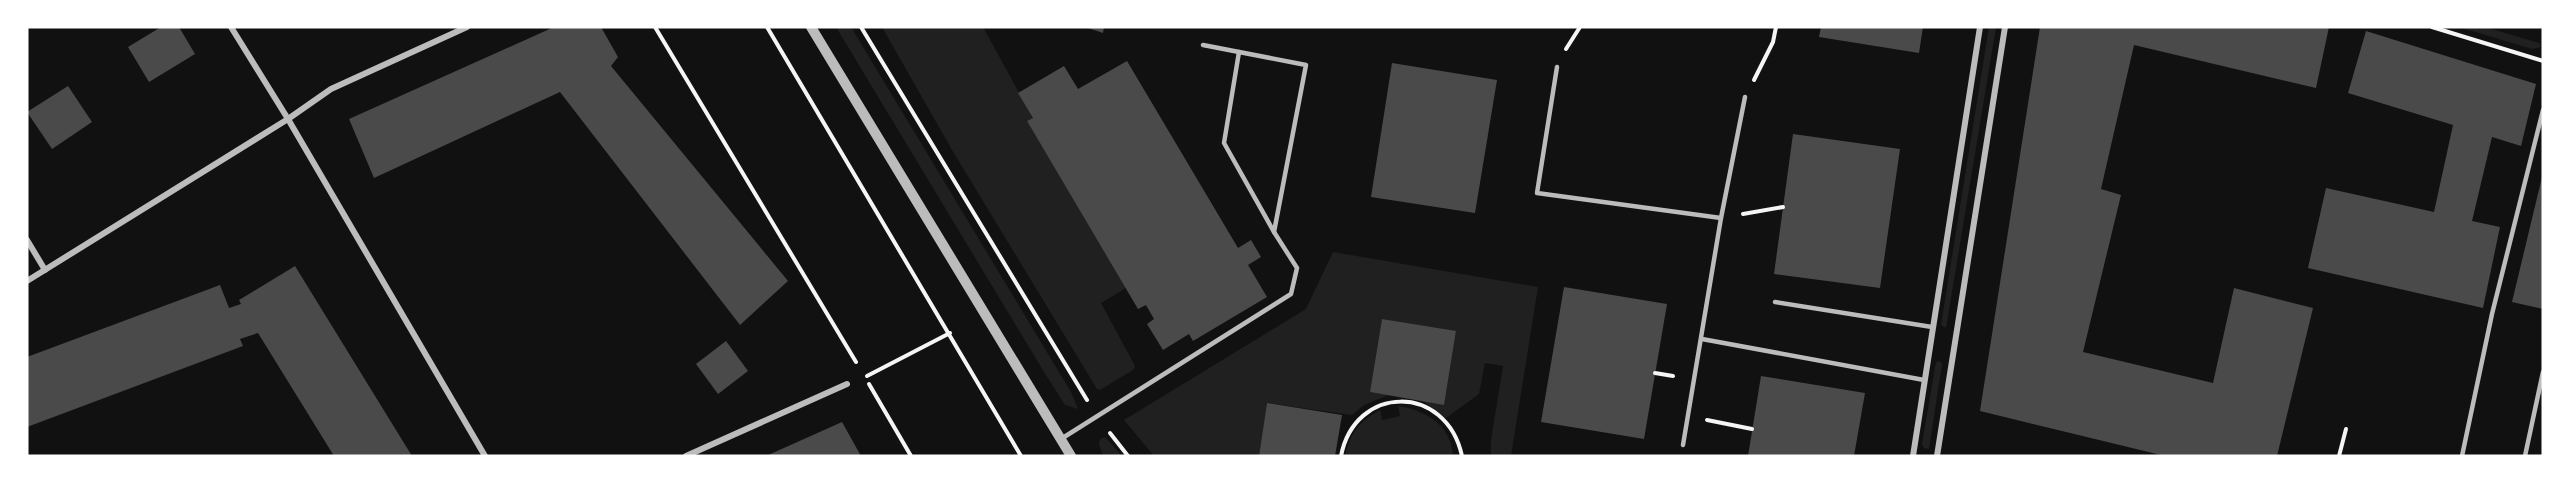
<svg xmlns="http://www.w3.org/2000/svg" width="2570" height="483" viewBox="0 0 2570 483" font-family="'Source Serif 4',serif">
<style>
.green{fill:#202020}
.building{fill:#4a4a4a}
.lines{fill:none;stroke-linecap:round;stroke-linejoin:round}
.path{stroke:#f5f5f5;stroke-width:4}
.service{stroke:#bcbcbc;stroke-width:4.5}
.minor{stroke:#bcbcbc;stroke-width:6}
.tertiary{stroke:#bcbcbc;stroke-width:10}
</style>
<rect width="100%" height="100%" fill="#111"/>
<g class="green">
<polygon points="836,27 851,27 1071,392 1078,409 1065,405 1044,372"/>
<polygon points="882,27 983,27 1033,118 1027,121 1126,288 1101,303 1135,366 1133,370 1100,390 1097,389 952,150"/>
<polygon points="1989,27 1996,27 1946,328 1941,325"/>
<polygon points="2459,27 2485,27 2539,43 2541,47 2532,49"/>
<polygon points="1333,252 1538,287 1511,456 1491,456 1491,440 1503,366 1485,363 1479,394 1446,418 1423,401 1444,404 1456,332 1382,319 1370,392 1389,395 1364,405 1352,415 1267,403 1259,456 1154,456 1124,420 1306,309"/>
<polygon points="1940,361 1942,364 1929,449 1924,448 1922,444 1936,362"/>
<path d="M1398,406C1426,410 1451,425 1453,456H1345C1350,433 1360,421 1380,410L1382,420L1400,416Z"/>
<polygon points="1105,437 1122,456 1103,456 1099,444 1100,439"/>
</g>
<g class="building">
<polygon points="161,27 179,27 195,54 149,82 128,47"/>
<polygon points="554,27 601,27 618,57 611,66 788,281 740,325 560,92 374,178 349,119"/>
<polygon points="1085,27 1104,27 1103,33"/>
<polygon points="1821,27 1923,27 1919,53 1819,37"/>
<polygon points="2040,27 2329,27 2316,88 2134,45 2101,189 2121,195 2083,352 2213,383 2234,288 2313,308 2277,456 2165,456 1980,411"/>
<polygon points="2366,31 2536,84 2521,146 2492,137 2472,221 2500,227 2483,308 2308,268 2326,188 2434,212 2453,125 2348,93"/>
<polygon points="1127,61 1238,248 1251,240 1261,257 1248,265 1267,297 1193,341 1189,334 1163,350 1147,324 1154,319 1146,305 1138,309 1027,121 1033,118 1018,93 1064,66 1078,89"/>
<polygon points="1392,63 1497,80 1475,213 1371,197"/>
<polygon points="68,86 92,122 52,149 27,112"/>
<polygon points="1793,134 1900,149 1880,288 1774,274"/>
<polygon points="2542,177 2543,177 2543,309 2512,302"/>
<polygon points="295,266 412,456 334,456 258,333 240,339 243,346 27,427 27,357 220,285 229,308 241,304 239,300"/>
<polygon points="1564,287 1667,304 1644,439 1541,422"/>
<polygon points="1382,319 1456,331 1444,405 1370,392"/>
<polygon points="726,341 748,371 718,394 696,364"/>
<polygon points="1761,376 1865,393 1854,456 1748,456"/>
<polygon points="1267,403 1342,415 1335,456 1259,456"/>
<polygon points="842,422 861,456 766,456"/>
</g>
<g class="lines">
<g class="path">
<polyline points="655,27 856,362"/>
<polyline points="767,27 1021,456"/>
<polyline points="861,27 1087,400"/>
<polyline points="2432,27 2543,61"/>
<polyline points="1566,49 1580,27"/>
<polyline points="1754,80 1773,42 1776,27"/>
<polyline points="1743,214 1783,207"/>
<polyline points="1655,373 1673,376"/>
<polyline points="867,376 950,333"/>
<polyline points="869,384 911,456"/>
<polyline points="1707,420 1752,429"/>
<polyline points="1110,433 1128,456"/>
<path d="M1341,456C1355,384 1446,383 1462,456"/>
<polyline points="2339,456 2346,429"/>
</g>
<g class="service">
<polyline points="1203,45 1306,65 1274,232"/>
<polyline points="1557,67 1537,193 1721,218"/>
<polyline points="1775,302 1932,327"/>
<polyline points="1702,339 1924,380"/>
<polyline points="1061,439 1291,294 1297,268 1274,232 1224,143 1239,52"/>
<polyline points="1683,445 1721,218 1745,97"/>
<polyline points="2462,456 2492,314 2543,110"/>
<polyline points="2525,456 2543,372"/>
</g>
<g class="minor">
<polyline points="231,27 288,119 485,456"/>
<polyline points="27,240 45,270"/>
<polyline points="27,281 288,119 331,89 467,27"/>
<polyline points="686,456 847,384"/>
<polyline points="1913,456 1980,27"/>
<polyline points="1937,456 2005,27"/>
</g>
<polyline class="tertiary" points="811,27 1071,456"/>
</g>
<rect width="2570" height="483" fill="none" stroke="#ffffff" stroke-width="57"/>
</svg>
